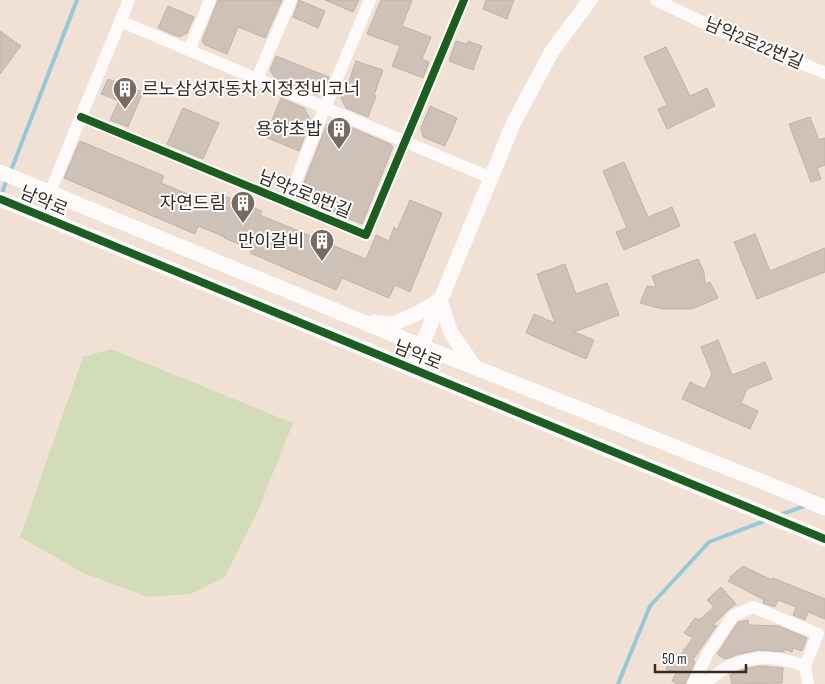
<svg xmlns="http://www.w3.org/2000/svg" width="825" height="684" viewBox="0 0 825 684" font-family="'Sofia Sans Condensed','Noto Sans KR',sans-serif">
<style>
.green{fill:#d3dcb9}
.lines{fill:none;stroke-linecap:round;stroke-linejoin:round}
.stream{stroke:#96c8d7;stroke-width:4}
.building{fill:#cec2b8;stroke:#c0b3a9}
.minor{stroke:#fdfaf9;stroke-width:12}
.tertiary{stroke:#fdfaf9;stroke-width:15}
.cycleway-casing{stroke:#fff;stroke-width:11}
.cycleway{stroke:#1b5e20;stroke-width:8}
.labels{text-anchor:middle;stroke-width:4;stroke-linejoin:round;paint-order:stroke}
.street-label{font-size:18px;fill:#362b22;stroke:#fff}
.poi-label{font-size:18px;fill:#362b22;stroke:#fff;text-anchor:end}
</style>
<rect width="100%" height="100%" fill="#f1e1d5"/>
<polygon class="green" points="111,349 293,423 257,513 225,577 191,594 148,597 83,573 20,537 83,357"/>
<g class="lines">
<g class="stream">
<polyline points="10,173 77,0"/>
<polyline points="1,196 7,179"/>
<polyline points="780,515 807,505"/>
<polyline points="618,684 650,606 709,542 767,520"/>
</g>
</g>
<g class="building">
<polygon points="218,0 282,0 265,38 238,27 227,54 205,45 202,41"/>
<polygon points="299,0 325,11 318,28 293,17"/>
<polygon points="325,0 359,0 353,12"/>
<polygon points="381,0 412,0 402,26 431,37 422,59 429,62 423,78 392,66 400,46 367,34"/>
<polygon points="486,0 514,0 507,19 483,9"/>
<polygon points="168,6 194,17 187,33 179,37 158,28"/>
<polygon points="0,31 21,46 0,74"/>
<polygon points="456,41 467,44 468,41 482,46 473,70 449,61"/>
<polygon points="666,47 690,96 707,88 715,106 667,129 658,109 667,105 644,57"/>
<polygon points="276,56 329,77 323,92 316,95 275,78 270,70"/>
<polygon points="356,61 383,70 374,95 376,96 368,117 346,108 341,98 348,84"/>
<polygon points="108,79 143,92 128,127 110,120 119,101 101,94"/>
<polygon points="281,98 304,108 311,120 299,151 265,137"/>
<polygon points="430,106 457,118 445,146 423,137 421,128"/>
<polygon points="183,108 219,123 203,159 167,144"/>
<polygon points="810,117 819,140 825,138 825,165 817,168 821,179 811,182 789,124"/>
<polygon points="334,120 390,144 393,147 362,224 299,198 299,195 327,124"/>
<polygon points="80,141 164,176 161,183 210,203 215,192 262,211 260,215 366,259 376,235 389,241 394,227 397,230 410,200 442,213 410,292 395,285 389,298 342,278 336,290 250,253 252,249 224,238 225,237 198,226 195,234 64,178"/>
<polygon points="624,162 648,217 672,207 680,226 624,250 616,232 627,228 603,171"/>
<polygon points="755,234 770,271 825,248 825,272 757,299 734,242"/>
<polygon points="698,259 704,272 705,284 710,282 718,298 692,309 662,309 640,303 647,286 656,287 652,276"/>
<polygon points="565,264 576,294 607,283 619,315 574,332 594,340 586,359 526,333 534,314 555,323 537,274"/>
<polygon points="718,340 732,375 765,362 772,379 747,389 741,403 758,411 750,429 682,399 690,382 705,389 712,374 701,347"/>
<polygon points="743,566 772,580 773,578 825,599 825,619 808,612 805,620 793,615 796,607 778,600 775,607 763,603 764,600 728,581 731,578 730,577"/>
<polygon points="721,587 736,604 727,611 712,626 717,625 692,661 695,662 685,684 678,684 672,681 676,673 666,669 674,653 680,655 693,638 684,633 695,618 699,620 714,607 707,600"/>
<polygon points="748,620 749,625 779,626 807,638 802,651 793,648 792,652 784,649 784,652 759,650 739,654 725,659 717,654 738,622"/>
<polygon points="760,666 783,668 782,683 732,684 730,675 744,669"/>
</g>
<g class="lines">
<g class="minor">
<polyline points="656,0 719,30 825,73"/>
<polyline points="120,21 491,178"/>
<polyline points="189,50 210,0"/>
<polyline points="257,79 291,0"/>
<polyline points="81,117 366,235 464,0"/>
<polyline points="50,192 129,0"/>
<polyline points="287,203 325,107 370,0"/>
<polyline points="693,684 708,653 733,616 753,607 818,634 805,666 808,684"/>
<path d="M702,684C712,679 721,669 732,665C757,654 780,657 805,666"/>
</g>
<g class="tertiary">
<polyline points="0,172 421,346 783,490 825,508"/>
<polyline points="0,199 825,539"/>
<polyline points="374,322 393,324 418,313 440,300 451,333 475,367"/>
<polyline points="412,369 514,122 552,51 590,0"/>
</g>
<defs>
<g id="cycleway">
<polyline points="81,117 366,235 464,0"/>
<polyline points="0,199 825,539"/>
</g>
</defs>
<use href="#cycleway" class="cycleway-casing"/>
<use href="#cycleway" class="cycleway"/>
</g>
<defs>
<symbol id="building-pin" viewBox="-11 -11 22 30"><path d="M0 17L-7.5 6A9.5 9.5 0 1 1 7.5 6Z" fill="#776b61" stroke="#fff"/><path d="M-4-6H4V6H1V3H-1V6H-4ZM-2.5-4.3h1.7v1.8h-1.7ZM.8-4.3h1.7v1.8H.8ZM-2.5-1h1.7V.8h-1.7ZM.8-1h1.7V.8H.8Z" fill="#fff"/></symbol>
</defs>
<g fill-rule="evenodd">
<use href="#building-pin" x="111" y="75" width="28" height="38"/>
<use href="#building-pin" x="325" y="115" width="28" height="38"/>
<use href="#building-pin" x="229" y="189" width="28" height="38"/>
<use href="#building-pin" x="308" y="227" width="28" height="38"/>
</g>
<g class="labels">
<g class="street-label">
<text transform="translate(754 43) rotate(23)" y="6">남악2로22번길</text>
<text transform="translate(305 194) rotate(22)" y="6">남악2로9번길</text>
<text transform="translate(44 201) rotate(23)" y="6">남악로</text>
<text transform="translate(418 355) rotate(22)" y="6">남악로</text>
</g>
<g class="poi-label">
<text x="142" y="95" text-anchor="start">르노삼성자동차 지정정비코너</text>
<text x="322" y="135">용하초밥</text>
<text x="226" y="209">자연드림</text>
<text x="304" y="247">만이갈비</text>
</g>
</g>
<path d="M655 664v8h91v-8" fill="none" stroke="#362b22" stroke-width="2.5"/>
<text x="662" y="664" font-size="15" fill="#362b22" stroke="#ffffff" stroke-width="4" paint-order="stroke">50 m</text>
</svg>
